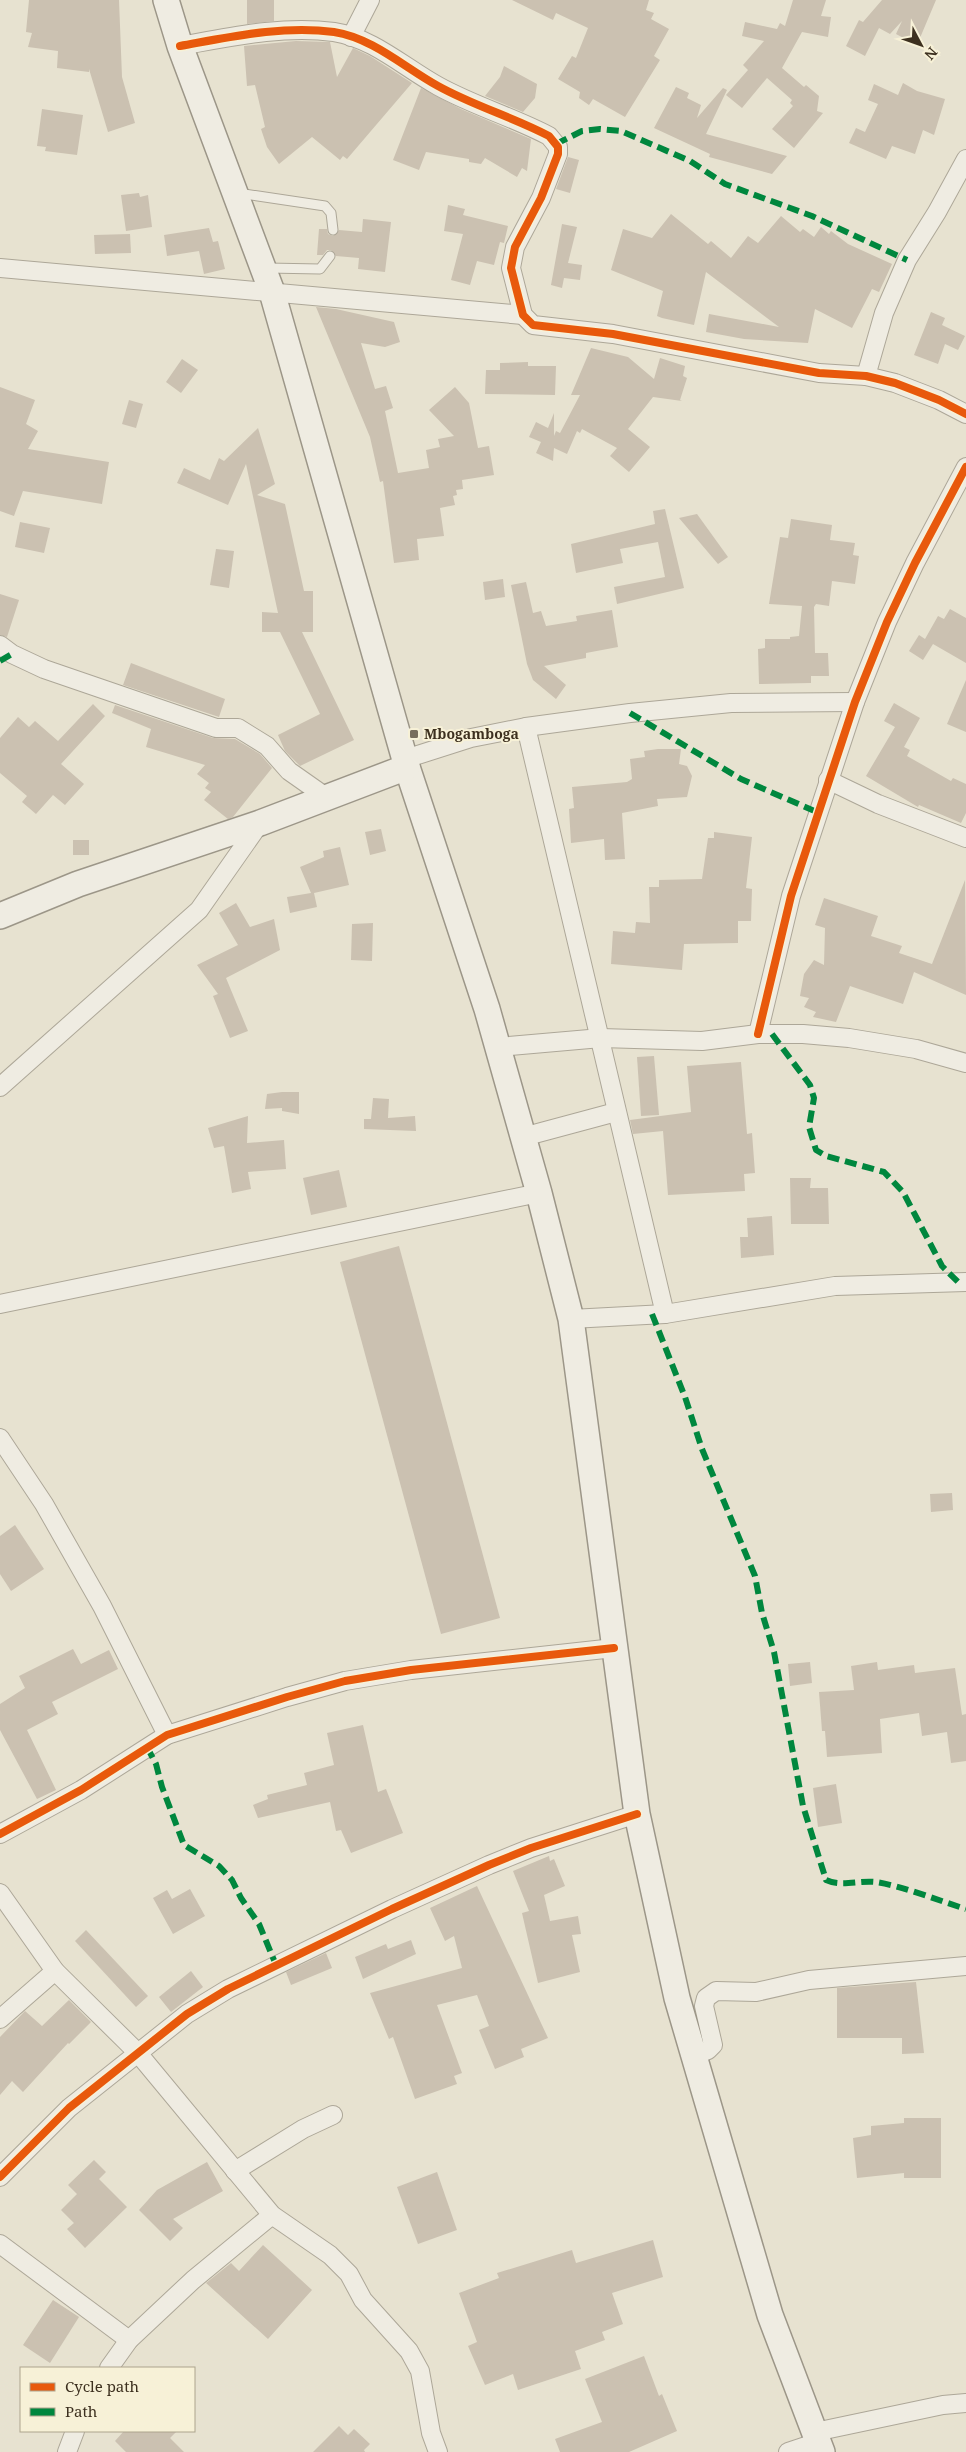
<svg xmlns="http://www.w3.org/2000/svg" width="966" height="2452" viewBox="0 0 966 2452" font-family="'Noto Serif',serif">
<style>
.building{fill:#cbc1b1}
.lines{fill:none;stroke-linecap:round;stroke-linejoin:round}
.service-casing{stroke:#ada798;stroke-width:11}
.minor-casing{stroke:#ada798;stroke-width:20}
.secondary-casing{stroke:#9c9688;stroke-width:28}
.service{stroke:#efece2;stroke-width:9}
.minor{stroke:#efece2;stroke-width:18}
.secondary{stroke:#efece2;stroke-width:25}
.quiet{stroke:#00873e;stroke-width:6;stroke-dasharray:12 6;stroke-linecap:butt}
.cycleway-casing{stroke:#f7f1d7;stroke-width:11}
.cycleway{stroke:#e8590c;stroke-width:8}
.poi-dot{fill:#786e5d;stroke:#f7f1d7;stroke-width:2}
.labels{text-anchor:middle;stroke-width:4;stroke-linejoin:round;paint-order:stroke}
.poi-label{font-size:14px;font-weight:bold;fill:#3d301f;stroke:#f7f1d7;text-anchor:start}
</style>
<rect width="100%" height="100%" fill="#e7e2d0"/>
<g class="building">
<polygon points="29,0 119,0 122,77 135,123 108,132 89,69 89,72 57,68 58,51 28,47 32,33 26,32"/>
<polygon points="247,0 274,0 274,21 247,24"/>
<polygon points="512,0 649,0 646,10 654,13 651,19 669,29 654,56 660,60 625,117 593,99 589,105 579,98 580,92 558,79 572,56 576,58 588,28 556,13 553,20"/>
<polygon points="793,0 826,0 821,16 831,17 828,37 802,32 782,68 804,87 806,85 819,96 817,111 823,113 794,148 772,129 793,106 790,103 792,100 767,78 742,108 726,95 748,70 743,65 764,41 742,36 745,22 777,29 780,23 785,26"/>
<polygon points="882,0 936,0 917,45 896,34 902,21 890,34 879,28 865,56 846,46 859,20 863,22"/>
<polygon points="296,41 330,42 337,77 353,48 370,56 412,83 347,159 343,156 340,160 312,137 279,164 267,147 261,129 265,127 255,85 247,86 244,46"/>
<polygon points="504,66 537,84 535,98 523,112 485,96 500,77"/>
<polygon points="903,83 917,91 945,99 934,135 923,130 915,154 892,146 886,159 849,143 856,128 865,132 878,104 868,100 874,84 898,95"/>
<polygon points="676,87 689,93 687,98 701,105 697,118 723,88 727,90 706,134 787,156 772,174 709,157 710,154 654,128"/>
<polygon points="421,88 461,109 531,139 527,171 522,168 517,177 485,158 481,164 469,162 469,159 426,152 419,170 393,160"/>
<polygon points="42,109 83,115 77,155 45,151 46,147 37,146"/>
<polygon points="568,157 579,160 570,193 556,189"/>
<polygon points="139,193 140,197 148,195 152,227 126,231 121,195"/>
<polygon points="448,205 465,209 463,215 508,226 504,243 500,242 494,265 477,261 470,285 451,280 463,234 444,231"/>
<polygon points="671,214 708,244 711,241 731,258 748,236 758,243 781,216 800,232 803,229 814,237 821,227 829,234 831,231 848,244 892,264 879,292 872,289 852,328 815,309 808,343 744,339 706,332 709,314 779,327 706,272 694,325 662,318 657,316 663,291 611,270 623,229 652,238"/>
<polygon points="363,219 391,222 385,272 358,269 359,258 336,256 331,250 327,250 323,255 317,255 319,229 327,229 328,234 333,236 339,230 362,232"/>
<polygon points="562,224 577,227 568,263 582,265 580,280 564,278 562,288 551,285"/>
<polygon points="209,228 213,242 218,241 225,269 204,274 199,251 167,256 164,235"/>
<polygon points="130,234 131,253 95,254 94,235"/>
<polygon points="316,307 336,309 394,322 400,342 385,347 361,343 375,389 386,386 393,408 385,411 398,473 429,468 426,450 440,447 438,439 454,436 429,410 455,387 469,403 478,448 489,446 494,475 462,480 463,489 456,490 457,495 453,496 455,505 440,508 444,536 417,539 419,560 394,563 383,481 380,482 370,437"/>
<polygon points="931,312 945,318 942,325 965,336 958,350 945,344 938,364 914,355"/>
<polygon points="591,348 628,357 654,379 660,358 685,366 683,376 687,378 680,400 682,401 653,397 628,429 650,447 629,472 610,456 617,448 582,429 580,433 577,431 567,454 554,448 553,461 536,453 541,442 529,437 536,422 548,428 554,413 554,436 556,431 560,433 580,395 571,395"/>
<polygon points="182,359 198,370 181,393 166,382"/>
<polygon points="528,362 528,366 556,366 555,395 485,394 486,370 500,370 500,363"/>
<polygon points="0,387 35,400 26,424 38,431 28,449 109,462 102,504 23,491 14,516 0,511"/>
<polygon points="129,400 143,404 136,428 122,424"/>
<polygon points="258,428 275,484 257,495 285,504 304,591 313,591 313,632 302,632 354,740 300,766 285,751 278,735 320,714 280,632 262,632 262,612 278,613 246,464 228,505 177,483 184,468 210,480 219,458 224,461"/>
<polygon points="665,509 684,588 617,604 614,587 665,577 658,542 620,549 623,563 576,573 571,544 655,524 653,511"/>
<polygon points="697,514 728,557 718,564 679,518"/>
<polygon points="791,519 832,525 830,540 855,543 853,555 859,556 855,584 832,581 829,606 816,604 814,607 815,653 828,653 829,676 811,676 811,683 759,684 758,649 765,648 765,639 790,639 790,637 799,636 802,606 769,604 780,537 788,538"/>
<polygon points="20,522 50,528 44,553 15,547"/>
<polygon points="216,549 234,551 229,588 210,585"/>
<polygon points="503,579 505,597 485,600 483,582"/>
<polygon points="526,582 533,613 541,611 546,626 577,621 576,616 612,610 618,647 586,653 586,658 544,666 566,685 556,699 533,680 527,664 511,585"/>
<polygon points="0,594 19,600 7,637 0,635"/>
<polygon points="950,609 966,618 966,663 933,644 923,660 909,651 919,635 925,639 938,616 944,619"/>
<polygon points="131,663 225,699 219,717 123,685"/>
<polygon points="966,680 966,732 947,724"/>
<polygon points="894,703 920,718 904,747 910,750 907,756 951,781 953,778 966,784 966,813 961,823 919,805 918,807 866,776 895,727 884,721"/>
<polygon points="93,704 105,716 61,764 84,784 65,805 53,795 36,814 22,802 27,796 0,773 0,738 18,717 29,727 35,721 58,741"/>
<polygon points="115,705 213,738 235,739 260,754 272,768 233,817 228,819 204,800 211,792 205,788 209,783 197,774 205,765 146,747 151,729 112,713"/>
<polygon points="658,749 681,749 679,764 687,766 692,776 687,797 657,799 658,806 622,813 625,859 605,860 604,839 571,843 569,809 574,808 572,787 627,782 632,779 630,759 645,757 644,751"/>
<polygon points="381,829 386,851 370,855 365,832"/>
<polygon points="714,832 752,837 746,888 752,889 751,921 738,921 738,943 684,944 682,970 611,964 613,931 635,933 636,922 650,923 649,887 659,887 659,880 702,879 708,838 714,838"/>
<rect x="73" y="840" width="16" height="15"/>
<polygon points="340,847 349,885 314,893 317,907 290,913 287,897 311,893 300,867 324,857 323,851"/>
<polygon points="965,880 966,995 914,972 903,1004 850,986 836,1022 813,1017 816,1012 804,1007 809,998 800,996 804,974 814,960 824,965 825,928 815,925 824,898 878,916 871,936 902,946 899,953 932,964"/>
<polygon points="236,903 250,927 274,919 280,950 226,978 248,1031 230,1038 213,996 218,994 197,965 238,945 219,913"/>
<polygon points="373,923 372,961 351,960 352,924"/>
<polygon points="654,1056 659,1115 641,1116 637,1057"/>
<polygon points="741,1062 747,1134 752,1133 755,1173 744,1174 745,1191 668,1195 663,1131 633,1134 630,1120 691,1112 687,1066"/>
<polygon points="282,1092 299,1092 299,1114 282,1111 282,1108 265,1109 267,1094"/>
<polygon points="373,1098 389,1099 388,1118 415,1116 416,1131 364,1129 364,1119 371,1119"/>
<polygon points="248,1116 247,1143 284,1140 286,1169 248,1172 251,1189 232,1193 224,1146 214,1148 208,1128"/>
<polygon points="339,1170 347,1207 311,1215 303,1178"/>
<polygon points="790,1178 811,1178 810,1188 828,1188 829,1224 791,1224"/>
<polygon points="772,1216 774,1255 741,1258 740,1237 748,1237 747,1218"/>
<polygon points="399,1246 500,1618 441,1634 340,1262"/>
<polygon points="952,1493 953,1510 931,1512 930,1494"/>
<polygon points="15,1525 44,1569 11,1591 0,1574 0,1536"/>
<polygon points="73,1649 81,1664 109,1650 118,1669 52,1702 58,1714 27,1730 56,1790 37,1799 0,1730 0,1704 25,1688 19,1676"/>
<polygon points="810,1662 812,1683 790,1686 788,1664"/>
<polygon points="877,1662 878,1670 914,1665 915,1673 955,1668 962,1715 966,1714 966,1761 951,1763 947,1732 922,1736 919,1713 880,1719 882,1753 827,1757 825,1731 822,1731 819,1692 854,1690 851,1666"/>
<polygon points="363,1725 378,1792 386,1789 403,1833 351,1853 341,1830 336,1831 330,1802 258,1818 253,1805 268,1799 267,1795 307,1785 304,1773 334,1765 327,1733"/>
<polygon points="836,1784 842,1823 818,1827 813,1788"/>
<polygon points="549,1856 550,1861 554,1859 565,1886 544,1895 550,1921 578,1916 581,1934 572,1935 580,1972 538,1983 522,1913 529,1911 513,1871"/>
<polygon points="477,1886 548,2038 521,2049 524,2057 495,2069 479,2030 489,2026 477,1995 437,2005 462,2073 454,2076 457,2084 415,2099 393,2037 389,2039 370,1993 462,1968 454,1936 445,1941 430,1908"/>
<polygon points="190,1889 205,1916 173,1934 153,1898 167,1890 172,1899"/>
<polygon points="86,1930 148,1996 136,2007 75,1941"/>
<polygon points="411,1940 416,1954 363,1979 355,1957 386,1944 388,1949"/>
<polygon points="326,1953 332,1968 291,1985 286,1972"/>
<polygon points="191,1971 203,1987 171,2012 159,1997"/>
<polygon points="916,1982 924,2053 902,2054 902,2038 837,2038 837,1988"/>
<polygon points="69,2000 91,2022 69,2044 68,2043 23,2092 12,2081 0,2095 0,2037 25,2011 42,2026"/>
<polygon points="904,2118 941,2118 941,2178 904,2178 904,2173 857,2178 853,2138 871,2135 871,2126 904,2123"/>
<polygon points="94,2160 106,2172 99,2179 127,2207 85,2248 67,2229 74,2223 61,2210 77,2194 68,2185"/>
<polygon points="207,2162 223,2191 173,2219 183,2228 170,2241 139,2210 157,2190"/>
<polygon points="437,2172 457,2230 418,2244 397,2187"/>
<polygon points="653,2240 663,2277 612,2293 623,2324 602,2332 605,2340 575,2351 581,2369 518,2390 513,2374 485,2385 468,2346 477,2342 459,2293 499,2278 497,2273 572,2250 576,2263"/>
<polygon points="263,2245 312,2290 268,2339 206,2283 231,2263 239,2271"/>
<polygon points="53,2300 79,2317 50,2363 23,2345"/>
<polygon points="644,2356 659,2396 662,2394 677,2431 629,2452 560,2452 555,2439 602,2422 585,2379"/>
<polygon points="339,2426 348,2435 354,2429 370,2444 364,2450 365,2452 313,2452"/>
<polygon points="124,2431 177,2431 170,2438 184,2452 126,2452 115,2441"/>
</g>
<g class="lines">
<defs>
<g id="service">
<polyline points="238,193 325,206 331,213 333,230"/>
<polyline points="267,268 320,269 330,256"/>
</g>
<g id="minor">
<polyline points="351,37 370,0"/>
<path d="M180,46C230,37 283,25 334,32C373,38 405,68 438,86C474,106 513,117 549,136L558,147V154L541,198L515,247L511,268L523,315L533,325L613,334L819,373L866,376L895,383L939,400L966,414"/>
<polyline points="0,268 523,315"/>
<polyline points="866,376 884,313 907,260 937,212 966,159"/>
<polyline points="0,645 12,654 44,669 216,728 238,728 267,746 289,771 326,797"/>
<polyline points="526,727 665,1314"/>
<polyline points="405,759 471,738 526,727 630,713 731,703 855,702"/>
<polyline points="828,780 878,804 966,838"/>
<polyline points="758,1034 791,896 855,702 887,622 915,563 966,467"/>
<polyline points="498,1047 601,1038 702,1041 758,1034 803,1034 849,1038 916,1049 966,1063"/>
<polyline points="0,1087 199,910 260,823"/>
<polyline points="523,1137 616,1112"/>
<polyline points="0,1304 539,1193"/>
<polyline points="571,1319 665,1314 835,1286 966,1282"/>
<polyline points="0,1438 44,1504 102,1606 167,1735"/>
<polyline points="0,1834 81,1790 167,1735 287,1697 345,1681 411,1670 614,1648"/>
<polyline points="0,1893 55,1971 137,2052 272,2215 330,2255 349,2274 363,2300 409,2351 420,2371 431,2433 438,2452"/>
<polyline points="0,2019 55,1971"/>
<polyline points="694,2056 708,2050 713,2045 704,2006 706,1998 716,1991 756,1992 809,1980 966,1966"/>
<polyline points="235,2171 303,2129 333,2115"/>
<polyline points="0,2177 69,2108 187,2014 228,1989 392,1909 489,1865 531,1848 637,1814"/>
<polyline points="0,2244 129,2340"/>
<polyline points="109,2368 129,2340 193,2280 272,2215"/>
<polyline points="815,2432 943,2405 966,2403"/>
<polyline points="67,2452 75,2431"/>
<polyline points="788,2452 818,2442"/>
</g>
<g id="secondary">
<polyline points="166,0 180,46 272,292 407,767 487,1009 539,1193 571,1319 637,1814 677,1998 770,2315 822,2452"/>
<polyline points="0,916 78,884 260,823 407,767"/>
</g>
</defs>
<use href="#service" class="service-casing"/>
<use href="#minor" class="minor-casing"/>
<use href="#secondary" class="secondary-casing"/>
<use href="#service" class="service"/>
<use href="#minor" class="minor"/>
<use href="#secondary" class="secondary"/>
<g class="quiet">
<polyline points="556,144 582,131 600,129 621,131 690,161 725,184 812,216 907,260"/>
<polyline points="0,661 12,654"/>
<polyline points="630,713 741,779 819,813"/>
<polyline points="772,1034 810,1085 814,1098 809,1127 816,1150 826,1156 884,1172 903,1192 942,1266 958,1282"/>
<path d="M652,1314L685,1397L702,1449L755,1576L762,1613L774,1652L803,1806L826,1880C841,1887 859,1880 876,1882C902,1886 940,1901 966,1909"/>
<polyline points="147,1747 156,1764 162,1787 184,1845 219,1866 232,1880 241,1898 259,1924 276,1965"/>
</g>
<defs>
<g id="cycleway">
<path d="M180,46C230,37 283,25 334,32C373,38 405,68 438,86C474,106 513,117 549,136L558,147V154L541,198L515,247L511,268L523,315L533,325L613,334L819,373L866,376L895,383L939,400L966,414"/>
<polyline points="758,1034 791,896 855,702 887,622 915,563 966,467"/>
<polyline points="0,1834 81,1790 167,1735 287,1697 345,1681 411,1670 614,1648"/>
<polyline points="0,2177 69,2108 187,2014 228,1989 392,1909 489,1865 531,1848 637,1814"/>
</g>
</defs>
<use href="#cycleway" class="cycleway-casing"/>
<use href="#cycleway" class="cycleway"/>
</g>
<rect class="poi-dot" x="409" y="729" width="10" height="10" rx="2.5"/>
<g class="labels">
<g class="poi-label">
<text x="424" y="739">Mbogamboga</text>
</g>
</g>
<rect x="20" y="2367" width="175" height="65" fill="#f7f1d7" stroke="#ada48d"/>
<rect x="30" y="2383" width="25" height="8" fill="#e8590c" stroke="#ada48d"/>
<text x="65" y="2392" font-size="15" fill="#3d301f">Cycle path</text>
<rect x="30" y="2408" width="25" height="8" fill="#00873e" stroke="#ada48d"/>
<text x="65" y="2417" font-size="15" fill="#3d301f">Path</text>
<g transform="translate(921 45) rotate(131)" stroke="#f7f1d7" stroke-width="4" paint-order="stroke">
<path d="M0-4L9 19L0 12L-9 19Z" fill="#3d301f"/>
<text y="-8" font-size="14" font-weight="bold" text-anchor="middle" fill="#3d301f">N</text>
</g>
</svg>
